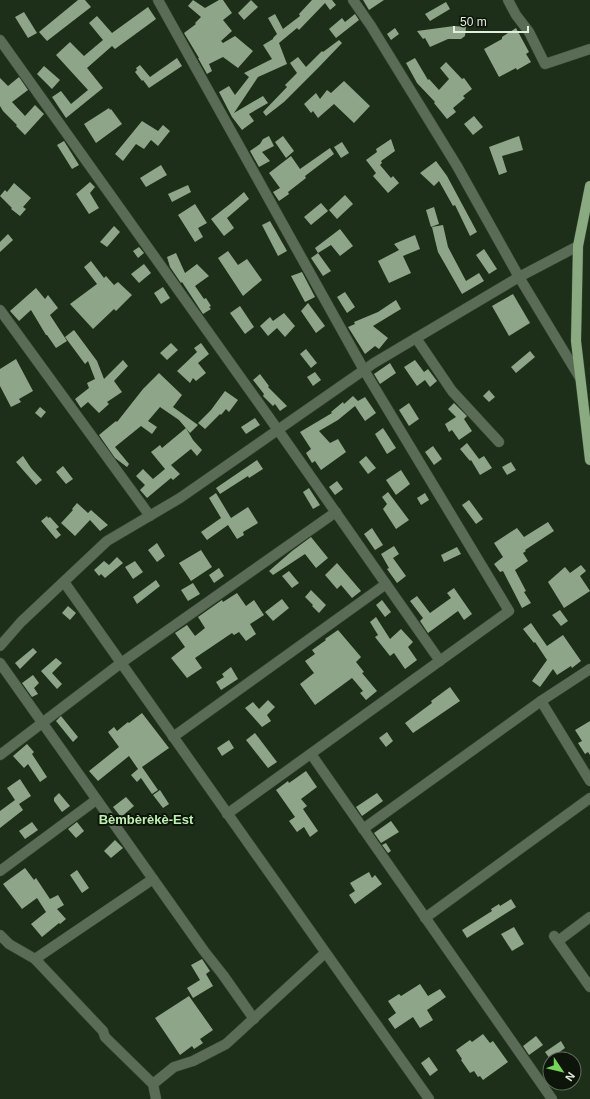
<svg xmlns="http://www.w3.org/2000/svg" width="590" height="1099" viewBox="0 0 590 1099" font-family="Arial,sans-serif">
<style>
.building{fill:#8fa589}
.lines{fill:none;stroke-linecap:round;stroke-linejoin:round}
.minor-casing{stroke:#394a34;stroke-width:11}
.tertiary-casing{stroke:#394a34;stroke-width:11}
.primary-casing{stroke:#394a34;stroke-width:11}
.minor{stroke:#5a6b56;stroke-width:10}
.tertiary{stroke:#5a6b56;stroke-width:10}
.primary{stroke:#8aab81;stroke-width:10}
.labels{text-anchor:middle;stroke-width:4;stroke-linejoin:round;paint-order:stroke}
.neighbourhood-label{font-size:13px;font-weight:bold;fill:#bef0b0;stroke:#0d140a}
</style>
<rect width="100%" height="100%" fill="#1d2f18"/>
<g class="building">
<polygon points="78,0 85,0 91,7 47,41 39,32"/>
<polygon points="193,0 205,8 219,0 223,0 232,13 223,20 232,31 221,41 223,43 235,36 253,51 238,68 223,57 209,64 212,71 207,74 198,58 199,58 184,33 196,24 195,23 201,17 188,6"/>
<polygon points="251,0 258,7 244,20 238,13"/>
<polygon points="312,0 332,0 336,5 330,10 325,3 299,30 297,28 279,43 287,64 258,77 234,113 263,96 268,103 249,114 254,121 242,130 232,117 219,92 229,86 235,95 249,77 244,73 272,59 263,45 273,39 273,38 277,34 268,18 275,14 283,29 300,16 299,14"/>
<polygon points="363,0 384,0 369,10"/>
<polygon points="446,2 450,9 430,21 425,14"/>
<polygon points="148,7 156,19 115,49 112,46 87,68 103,88 66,118 52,97 61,91 71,104 88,90 56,55 70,42 84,56 103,40 89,23 97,16 112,33"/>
<polygon points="24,12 37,33 28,38 15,17"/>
<polygon points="355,14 359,20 336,38 329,29 342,18 345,22"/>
<polygon points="454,26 466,27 465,36 461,39 448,39 430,47 425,38 423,39 417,31"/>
<polygon points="395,28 399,34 391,40 387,34"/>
<polygon points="516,28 529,52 526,54 531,62 517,70 516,68 499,77 484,49 502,39 502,37"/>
<polygon points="339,40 342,43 319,67 284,102 266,116 263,112 287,87 285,85 297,73 290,63 298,57 306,67 322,51 323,52"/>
<polygon points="177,58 182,66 149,88 143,80 142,81 135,72 137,70 136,68 140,65 150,77"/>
<polygon points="415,58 428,80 429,79 439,90 449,79 440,68 446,62 462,79 464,78 472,89 463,96 465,98 453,108 456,112 447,119 434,103 435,102 417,83 406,63"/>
<polygon points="44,66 60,80 52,89 37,74"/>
<polygon points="19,77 28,90 12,102 25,116 35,105 44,114 25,135 16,126 17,125 3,111 0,106 0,78 8,86"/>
<polygon points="344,81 370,106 354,123 334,104 318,118 313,111 311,113 304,104 316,93 320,99 327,90 331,93"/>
<polygon points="109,108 110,110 111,109 122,124 96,143 84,124"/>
<polygon points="474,116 483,127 473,135 464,124"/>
<polygon points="142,121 158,131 163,125 170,131 158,146 151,140 144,149 136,144 123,161 115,154"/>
<polygon points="269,136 274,146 262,152 270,161 259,167 250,151 260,144 263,139"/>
<polygon points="283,136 294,151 286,158 275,142"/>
<polygon points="519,136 523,150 502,156 507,172 499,175 489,147"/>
<polygon points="391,139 395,151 381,161 382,163 380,165 391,178 393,176 399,183 388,193 373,176 376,173 366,160 377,152 376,149"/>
<polygon points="64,141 79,165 72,169 57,145"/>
<polygon points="342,142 349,153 341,158 334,147"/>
<polygon points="330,148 334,154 305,176 306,178 288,192 289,194 279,201 273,192 280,188 269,173 291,156 300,169"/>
<polygon points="436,161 447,176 477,232 470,236 455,205 453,206 439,181 434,186 420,173"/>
<polygon points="161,165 167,175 146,187 140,178"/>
<polygon points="90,182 95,187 90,193 99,208 89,214 76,194"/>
<polygon points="14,183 31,198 23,207 26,209 20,216 11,209 12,208 0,196 5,190 7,192"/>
<polygon points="188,185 191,192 172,202 168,194"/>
<polygon points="244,192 249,199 227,218 234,228 224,236 211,219 230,204"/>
<polygon points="345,195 353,204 337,219 329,210"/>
<polygon points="321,203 328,211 311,225 304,217"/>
<polygon points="195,204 207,223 198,228 203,237 195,242 178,215"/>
<polygon points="434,207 439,224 431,227 426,210"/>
<polygon points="270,221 287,251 278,256 262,225"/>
<polygon points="443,225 448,247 466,281 479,273 484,281 462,294 438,252 435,240 432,227"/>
<polygon points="114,226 120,232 107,247 100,242"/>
<polygon points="340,229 353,246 340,256 331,245 318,253 315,248"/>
<polygon points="8,234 13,240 0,252 0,242"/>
<polygon points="415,235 420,249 403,256 411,273 389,283 378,261 399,250 394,244"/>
<polygon points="139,247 144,253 138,258 133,251"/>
<polygon points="484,249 497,269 489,274 476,255"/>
<polygon points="228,251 238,265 247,259 262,280 243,296 218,258"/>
<polygon points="176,253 185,273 197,264 209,276 195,286 204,299 206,298 211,306 209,307 211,309 203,314 182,282 181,283 170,267 167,257"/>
<polygon points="318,253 331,271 323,276 311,258"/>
<polygon points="91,261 104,278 106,276 114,285 118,282 132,295 116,311 114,309 93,329 70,304 97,284 84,267"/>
<polygon points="144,264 151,273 139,283 131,274"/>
<polygon points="302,272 315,297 305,302 291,276"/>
<polygon points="163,287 170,298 161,304 154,293"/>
<polygon points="36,288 45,299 48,295 58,308 50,315 67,341 56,348 47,335 46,335 31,310 19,321 10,311"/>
<polygon points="345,292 355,307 347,313 337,297"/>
<polygon points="513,294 530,323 509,336 492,306"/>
<polygon points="396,300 401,309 373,326 388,338 379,349 375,346 365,354 348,327 355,324 354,322 378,312"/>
<polygon points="308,303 325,326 316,333 301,311"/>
<polygon points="240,306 254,327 245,334 230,313"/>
<polygon points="284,313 295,326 285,337 277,328 268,336 260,326 270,317 273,321"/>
<polygon points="74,330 97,361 104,379 123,360 128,366 114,381 122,392 107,402 109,404 99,413 88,402 81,408 75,399 89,388 87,383 95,379 88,361 85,364 65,337"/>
<polygon points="171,343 178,350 167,360 160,353"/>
<polygon points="201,343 209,354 198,363 206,373 196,381 193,378 190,383 177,371 197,352 194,348"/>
<polygon points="306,349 317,363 311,368 300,354"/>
<polygon points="530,351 535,357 516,373 511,367"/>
<polygon points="16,359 33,391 19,399 21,402 11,407 0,386 0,369"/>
<polygon points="415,360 424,372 428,369 437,381 430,387 425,380 417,386 404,367"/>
<polygon points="390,363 396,373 380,384 374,374"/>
<polygon points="315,372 321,380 313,386 307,377"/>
<polygon points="159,373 182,395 173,407 198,425 190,433 179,420 160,407 148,421 157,427 152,434 141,426 115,447 129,464 127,467 115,458 99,435 116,421 117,422 143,389"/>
<polygon points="260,374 269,386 268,387 287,406 280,411 275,404 273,406 263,396 264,394 253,380"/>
<polygon points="489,390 495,397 489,402 483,396"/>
<polygon points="225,391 238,400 229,412 226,409 221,415 220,414 205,429 198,423 211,410"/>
<polygon points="353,396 358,401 365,397 376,413 365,421 355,406 338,420 319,431 330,443 338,439 346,452 321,470 315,461 312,463 306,453 311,449 300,432 332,413 331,412 343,402 344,404"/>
<polygon points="409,403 419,419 409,426 399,410"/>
<polygon points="454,403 467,416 464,419 472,431 459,440 452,430 449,432 445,424 456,417 448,409"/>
<polygon points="40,407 46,412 41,418 35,413"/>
<polygon points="255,418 260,425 246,434 241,427"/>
<polygon points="186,428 193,440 202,450 197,456 191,449 171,465 180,474 173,480 171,478 147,498 140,490 145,485 136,476 143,469 153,479 165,469 151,452 160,445 162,448"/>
<polygon points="383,428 396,448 387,454 375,434"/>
<polygon points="467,443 479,459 484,456 492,468 480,475 471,460 470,461 460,449"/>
<polygon points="433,446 442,459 434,465 425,452"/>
<polygon points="23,456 31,468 42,480 36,485 16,462"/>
<polygon points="366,456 376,468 368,474 359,462"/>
<polygon points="257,460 263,469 249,478 248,476 220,494 216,488"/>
<polygon points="511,462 516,470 507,475 502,467"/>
<polygon points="63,466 73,479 66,484 56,472"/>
<polygon points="401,470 410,484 396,495 386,480"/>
<polygon points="337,481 343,489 335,495 329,487"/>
<polygon points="309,488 320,505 313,509 303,492"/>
<polygon points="388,492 409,520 396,529 383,509 387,504 382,497"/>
<polygon points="216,493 231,518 248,507 258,523 243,532 244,535 237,539 228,525 207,540 201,532 221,518 209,498"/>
<polygon points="425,493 429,500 421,505 417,498"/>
<polygon points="469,500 483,519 476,524 462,505"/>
<polygon points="77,503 88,513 91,510 108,525 100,531 90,520 75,536 61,523 73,510 72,509"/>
<polygon points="47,516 48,518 50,517 59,527 56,529 61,535 56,539 41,521"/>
<polygon points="548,522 554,531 525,550 526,551 523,553 528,561 515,570 526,591 524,592 531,603 522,608 503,571 500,572 494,564 503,557 494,543 517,528 524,537"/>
<polygon points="372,528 383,545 375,550 364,534"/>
<polygon points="311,537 328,558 316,568 305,554 273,575 269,571 292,551"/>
<polygon points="157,543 165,556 157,562 148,550"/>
<polygon points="394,546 399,554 393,558 406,576 397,583 387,569 389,568 381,554"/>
<polygon points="457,547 461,554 444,562 441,555"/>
<polygon points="201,550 212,567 191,581 179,563"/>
<polygon points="117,557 123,563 105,578 101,574 99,576 94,570 104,561 109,565"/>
<polygon points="135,561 143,572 133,579 125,567"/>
<polygon points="337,563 361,591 352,598 341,585 337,589 325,575"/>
<polygon points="581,565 586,571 580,576 590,591 564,608 548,582 565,567 570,573"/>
<polygon points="219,568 224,576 214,583 209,575"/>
<polygon points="289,571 299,583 292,588 282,576"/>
<polygon points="156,580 160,586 137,604 133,597"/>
<polygon points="193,583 200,594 188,601 181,590"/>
<polygon points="454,588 472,614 464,620 458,611 428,633 420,621 423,618 410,601 417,596 430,613 451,598 447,593"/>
<polygon points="311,590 326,605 319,613 312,606 313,605 305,597"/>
<polygon points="237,593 246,606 254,600 264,615 250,624 256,634 246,641 239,632 234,635 232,633 195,658 202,668 187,678 171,658 185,647 175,633 187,625 195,636 205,628 198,617 222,600 223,602"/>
<polygon points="282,599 289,608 273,621 265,612"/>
<polygon points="382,600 391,612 385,617 376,605"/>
<polygon points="68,606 76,613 70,620 62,613"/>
<polygon points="560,610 568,621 561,626 552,615"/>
<polygon points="376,617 390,639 401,629 413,642 408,647 417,660 405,669 394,653 390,656 375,637 378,635 370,622"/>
<polygon points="531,623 547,646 563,635 581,661 572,668 571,666 557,675 553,669 540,687 532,681 547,660 535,642 534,643 523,629"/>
<polygon points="338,630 361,657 356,662 364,672 362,673 377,691 366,700 360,693 363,691 352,678 315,705 300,684 314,673 305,661 315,654 312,650 326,640 325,639"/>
<polygon points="33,648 37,652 20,669 15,663"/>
<polygon points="56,658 62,663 52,673 62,684 57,689 41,671"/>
<polygon points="231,667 238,679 221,690 216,682 224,677 222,674"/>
<polygon points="33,675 39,683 34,688 38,694 32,697 22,683"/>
<polygon points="450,687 460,701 413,733 405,723 432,703 431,701"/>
<polygon points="268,700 275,707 267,715 271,721 262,727 245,708 253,702 259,709"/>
<polygon points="142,713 169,748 142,767 158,790 152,794 141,778 137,782 131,775 138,769 129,756 98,781 89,771 119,747 108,732 114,727 117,731 128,722 129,723"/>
<polygon points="61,716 78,737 73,742 56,721"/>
<polygon points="590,721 590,755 588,752 585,754 578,743 582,741 575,730"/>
<polygon points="387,732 393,741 386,747 379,738"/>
<polygon points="255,733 277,762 268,768 246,740"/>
<polygon points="229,740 234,748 222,756 217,748"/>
<polygon points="27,744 34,752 32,754 47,777 40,782 28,764 24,768 13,756"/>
<polygon points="306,771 317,787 301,799 307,806 303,809 318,831 310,837 304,827 297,832 289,821 295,817 276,790 288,781 289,783"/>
<polygon points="20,779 31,796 19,804 23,810 0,828 0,811 15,800 7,788"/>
<polygon points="160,790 169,804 163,808 153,795"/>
<polygon points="59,793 70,806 62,812 54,801 54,798"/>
<polygon points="377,793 383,801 362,816 356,807"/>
<polygon points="126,797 134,806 121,817 113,807"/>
<polygon points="391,821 399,832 381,843 374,833"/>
<polygon points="32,822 38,830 25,839 19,831"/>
<polygon points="77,822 84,831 76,838 68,829"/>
<polygon points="115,840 123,848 111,858 104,851"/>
<polygon points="386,843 391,851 388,853 382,845"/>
<polygon points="25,868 34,880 36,878 50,899 58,895 64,905 57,909 66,919 60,924 59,923 42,937 31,924 46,912 37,898 22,909 3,884"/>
<polygon points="77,870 89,888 82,893 70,875"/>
<polygon points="369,872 372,878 375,875 382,884 355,904 349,895 355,891 350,883"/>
<polygon points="511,899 516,907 467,938 462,930 492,911 491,909 499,904 500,906"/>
<polygon points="514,927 524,944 512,951 501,934"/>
<polygon points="202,959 210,971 206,974 213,986 193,998 187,988 200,980 191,965"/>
<polygon points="420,984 428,996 440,989 446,997 427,1010 433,1020 420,1028 413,1017 395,1029 388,1019 396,1013 388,1001 399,994 401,996"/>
<polygon points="189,996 213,1030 200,1039 203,1043 194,1049 192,1046 180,1055 155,1018"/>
<polygon points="483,1034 490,1043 493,1041 508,1062 483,1080 480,1076 478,1077 474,1071 470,1073 461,1060 462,1059 456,1050 470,1040 472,1042"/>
<polygon points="536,1036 543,1045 529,1055 523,1046"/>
<polygon points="561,1041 565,1048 550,1059 545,1052"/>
<polygon points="429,1057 438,1070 430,1076 421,1063"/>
</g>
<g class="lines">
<defs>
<g id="minor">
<polyline points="158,0 364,370 509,611 227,814"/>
<polyline points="353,0 371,26 457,166 519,277 580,378"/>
<polyline points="508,0 516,15 529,32 545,64 590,49"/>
<polyline points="0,40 278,430 440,661"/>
<polyline points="0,310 150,516"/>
<polyline points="416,338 452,391 499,442"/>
<polyline points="64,582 429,1099"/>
<polyline points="0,663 204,951 223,975 254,1019"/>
<polyline points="541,701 590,781"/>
<polyline points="173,737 386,584"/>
<polyline points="311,754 552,1099"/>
<polyline points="0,755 121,663 336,512"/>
<polyline points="363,829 541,701 590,669"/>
<polyline points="0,871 96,800"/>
<polyline points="425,918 590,798"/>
<polyline points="0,935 9,944 35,959 103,1031 105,1037 153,1084"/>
<polyline points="554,936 590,987"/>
<polyline points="558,941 590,917"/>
<polyline points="35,959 153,879"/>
<polyline points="156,1099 153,1084 174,1067 193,1061 226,1044 325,953"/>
</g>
<polyline id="tertiary" points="0,646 21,622 107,541 180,498 374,363 519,277 578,246"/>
<polyline id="primary" points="590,186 578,246 576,341 590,460"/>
</defs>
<use href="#minor" class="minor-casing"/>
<use href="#tertiary" class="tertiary-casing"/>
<use href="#primary" class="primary-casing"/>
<use href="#minor" class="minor"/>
<use href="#tertiary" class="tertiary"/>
<use href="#primary" class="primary"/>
</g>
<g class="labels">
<g class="neighbourhood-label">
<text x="146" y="824">Bèmbèrèkè-Est</text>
</g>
</g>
<g transform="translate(562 1071) rotate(125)"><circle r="19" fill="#0d140a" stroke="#626b5f"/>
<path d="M0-3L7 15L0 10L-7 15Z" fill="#77d259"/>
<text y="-6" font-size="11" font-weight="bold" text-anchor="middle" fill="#e2edde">N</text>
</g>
<path d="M454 26v6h74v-6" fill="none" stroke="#e2edde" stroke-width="2"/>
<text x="460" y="26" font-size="12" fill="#e2edde" stroke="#0d140a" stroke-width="3" paint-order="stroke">50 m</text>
</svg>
